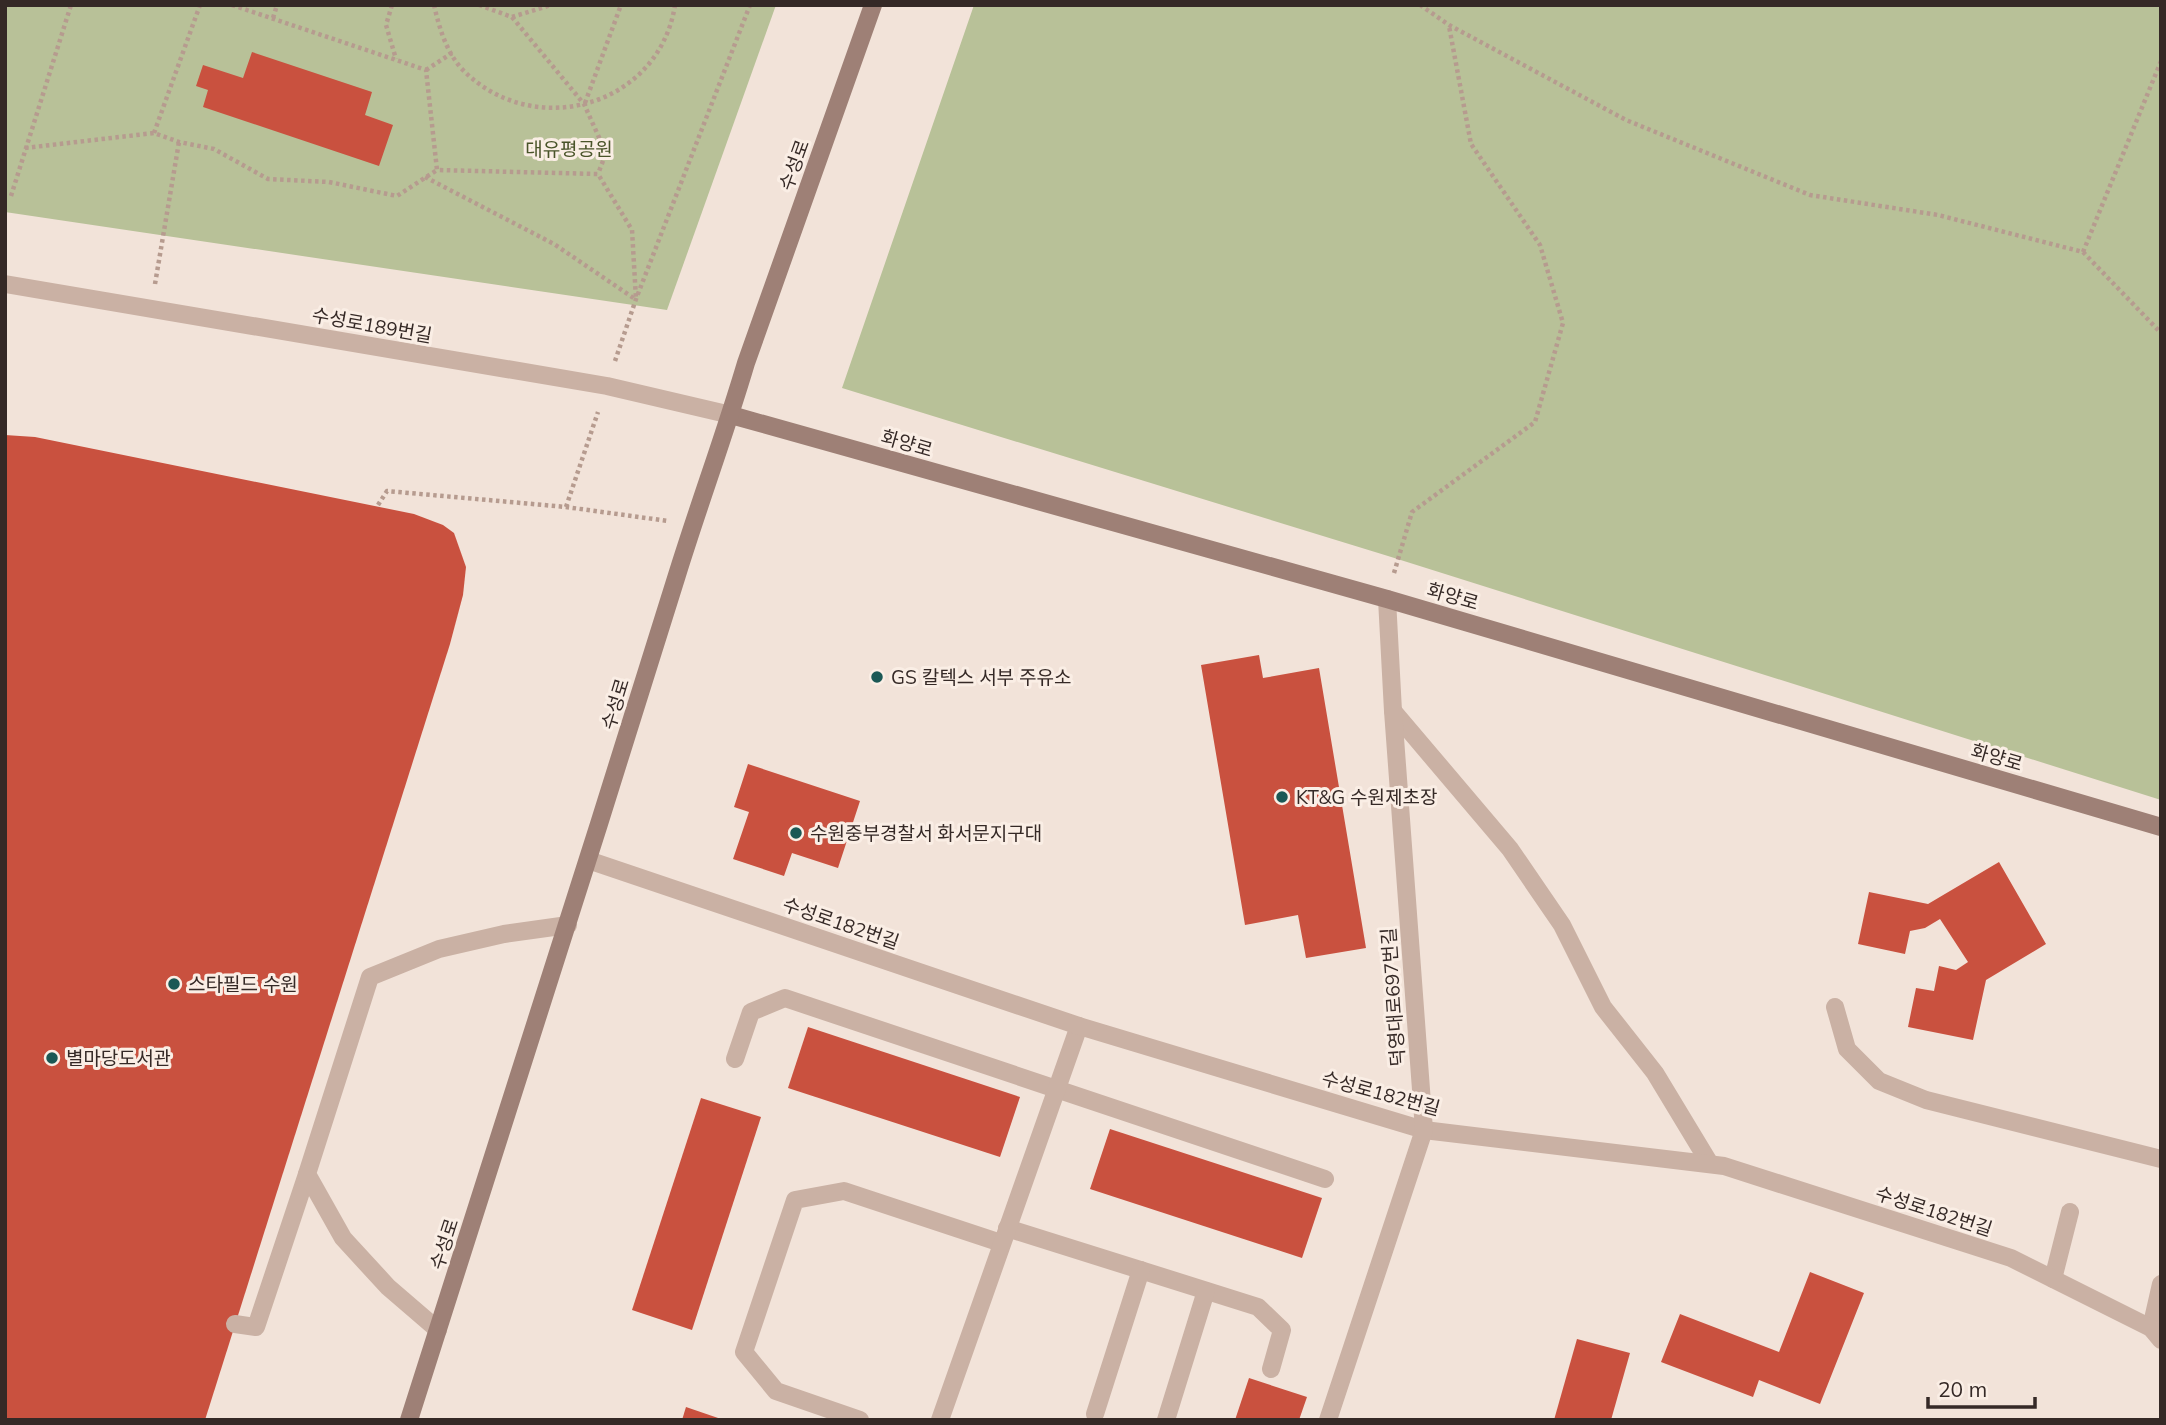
<svg xmlns="http://www.w3.org/2000/svg" width="2166" height="1425" viewBox="0 0 2166 1425" font-family="Mulish,'Noto Sans KR',sans-serif">
<style>
.green{fill:#b8c198}
.building{fill:#c9513f}
.lines{fill:none;stroke-linecap:round;stroke-linejoin:round}
.path{stroke:#b69b8f;stroke-width:4.5;stroke-dasharray:3.5 3.5;stroke-linecap:butt}
.lane{stroke:#cab1a4;stroke-width:18}
.street{stroke:#cab1a4;stroke-width:18}
.secondary{stroke:#9e8076;stroke-width:18}
.poi-dot{fill:#1b5855;stroke:#faeee5;stroke-width:2.5}
.labels{text-anchor:middle;stroke-width:6;stroke-linejoin:round;paint-order:stroke}
.park-label{font-size:19px;fill:#495429;stroke:#faeee5}
.street-label{font-size:19px;fill:#352926;stroke:#faeee5}
.poi-label{font-size:19px;fill:#352926;stroke:#faeee5;text-anchor:start}
</style>
<rect width="100%" height="100%" fill="#f2e3d9"/>
<g class="green">
<polygon points="5,5 776,5 667,310 5,212"/>
<polygon points="974,5 2161,5 2161,800 1388,556 842,388"/>
</g>
<g class="building">
<polygon points="252,52 372,92 365,115 393,125 379,166 203,107 208,90 196,86 203,65 243,78"/>
<polygon points="5,435 35,437 414,514 443,525 454,533 466,567 463,595 450,644 205,1420 5,1420"/>
<polygon points="1259,655 1263,678 1319,668 1366,948 1306,958 1298,915 1245,925 1201,665"/>
<polygon points="748,764 860,801 838,868 792,853 784,876 733,859 749,812 734,807"/>
<polygon points="1999,862 2046,944 1986,980 1973,1040 1908,1027 1916,988 1934,991 1939,966 1956,970 1968,962 1940,919 1925,928 1910,931 1905,954 1858,944 1869,892 1928,904"/>
<polygon points="808,1027 1020,1097 1000,1157 788,1088"/>
<polygon points="701,1098 761,1117 692,1330 632,1310"/>
<polygon points="1110,1129 1322,1198 1302,1258 1090,1189"/>
<polygon points="1810,1272 1864,1293 1820,1404 1759,1380 1753,1397 1661,1362 1680,1314 1779,1352"/>
<polygon points="1577,1339 1630,1353 1611,1420 1554,1420"/>
<polygon points="1249,1378 1307,1397 1299,1420 1235,1420"/>
<polygon points="686,1407 721,1419 721,1420 682,1420"/>
</g>
<g class="lines">
<g class="path">
<polyline points="232,5 426,70 437,170 598,174 632,230 636,299"/>
<polyline points="392,5 386,25 396,59"/>
<path d="M434,5C439,27 446,51 461,68C531,142 659,108 675,5"/>
<polyline points="479,5 512,17 551,5"/>
<polyline points="1420,5 1449,25 1626,120 1810,195 1938,215 2083,252 2161,333"/>
<polyline points="512,17 584,104 606,153 598,174"/>
<polyline points="273,18 277,5"/>
<polyline points="426,70 452,53"/>
<polyline points="585,103 621,5"/>
<polyline points="154,133 200,5"/>
<polyline points="25,148 154,133 179,142 214,149 268,179 329,182 397,196 437,170"/>
<polyline points="425,177 554,244 635,299"/>
<polyline points="11,196 71,5"/>
<polyline points="2083,252 2161,61"/>
<polyline points="155,284 179,142"/>
<polyline points="615,361 636,299 750,5"/>
<polyline points="378,505 387,491 566,507 668,521"/>
<polyline points="566,507 598,412"/>
<polyline points="1394,573 1412,512 1535,422 1563,323 1540,245 1471,144 1449,26"/>
</g>
<g class="lane">
<polyline points="1835,1007 1847,1049 1879,1081 1926,1100 2161,1159"/>
<polyline points="735,1059 751,1012 785,998 1325,1179"/>
<polyline points="1007,1228 1258,1307 1282,1330 1271,1369"/>
<polyline points="2053,1279 2070,1212"/>
<polyline points="235,1324 256,1327 307,1174"/>
<polyline points="2151,1328 2161,1284"/>
<polyline points="438,1330 388,1287 343,1238 307,1174 370,977 439,949 504,934 568,925"/>
<polyline points="1095,1414 1141,1270"/>
<polyline points="860,1420 776,1391 744,1352 795,1200 844,1191 1001,1243"/>
<polyline points="940,1420 1079,1026"/>
<polyline points="1166,1420 1206,1291"/>
</g>
<g class="street">
<polyline points="5,284 607,386 731,415"/>
<polyline points="1393,711 1510,849 1562,925 1603,1007 1655,1073 1710,1164"/>
<polyline points="588,860 1079,1026 1424,1130 1724,1166 2011,1258 2151,1328 2161,1340"/>
<polyline points="1328,1420 1424,1130 1393,711 1387,599"/>
</g>
<g class="secondary">
<polyline points="731,415 1387,599 2161,827"/>
<path d="M409,1420C500,1138 589,857 677,575C699,504 725,434 746,363L873,5"/>
</g>
</g>
<g class="poi-dot">
<circle cx="877" cy="677" r="7"/>
<circle cx="1282" cy="797" r="7"/>
<circle cx="796" cy="833" r="7"/>
<circle cx="174" cy="984" r="7"/>
<circle cx="52" cy="1058" r="7"/>
</g>
<g class="labels">
<g class="park-label">
<text x="569" y="156">대유평공원</text>
</g>
<g class="street-label">
<text transform="translate(794 165) rotate(-70)" y="7">수성로</text>
<text transform="translate(372 325) rotate(10)" y="7">수성로189번길</text>
<text transform="translate(907 443) rotate(16)" y="7">화양로</text>
<text transform="translate(1453 596) rotate(16)" y="7">화양로</text>
<text transform="translate(615 704) rotate(-73)" y="7">수성로</text>
<text transform="translate(1997 757) rotate(16)" y="7">화양로</text>
<text transform="translate(841 923) rotate(19)" y="7">수성로182번길</text>
<text transform="translate(1393 997) rotate(-94)" y="7">덕영대로697번길</text>
<text transform="translate(1381 1093) rotate(15)" y="7">수성로182번길</text>
<text transform="translate(1934 1211) rotate(18)" y="7">수성로182번길</text>
<text transform="translate(444 1244) rotate(-72)" y="7">수성로</text>
</g>
<g class="poi-label">
<text x="891" y="684">GS 칼텍스 서부 주유소</text>
<text x="1296" y="804">KT&amp;G 수원제초장</text>
<text x="810" y="840">수원중부경찰서 화서문지구대</text>
<text x="188" y="991">스타필드 수원</text>
<text x="66" y="1065">별마당도서관</text>
</g>
</g>
<rect width="2166" height="1425" fill="none" stroke="#352926" stroke-width="14"/>
<path d="M1928 1397v10h107v-10" fill="none" stroke="#352926" stroke-width="3.5"/>
<text x="1938" y="1397" font-size="21" fill="#352926" stroke="#faeee5" stroke-width="5" paint-order="stroke">20 m</text>
</svg>
